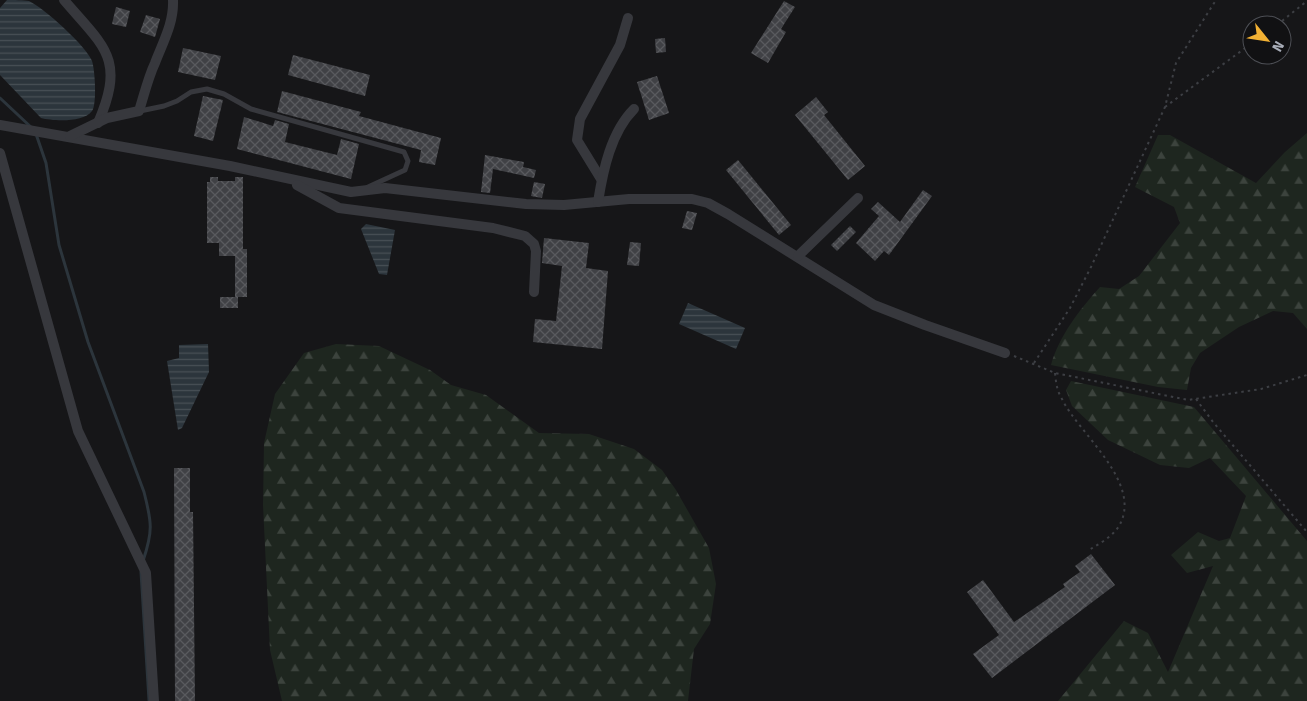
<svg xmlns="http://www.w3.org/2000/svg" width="1307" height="701" viewBox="0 0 1307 701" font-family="'Fira Sans',sans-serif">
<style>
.forest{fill:url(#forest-firs)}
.water{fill:url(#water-rules)}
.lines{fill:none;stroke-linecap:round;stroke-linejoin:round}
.stream{stroke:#2c353c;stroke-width:3}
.building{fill:url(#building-cross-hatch)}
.path{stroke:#3d3f44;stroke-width:2;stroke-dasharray:2.5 4;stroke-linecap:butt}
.lane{stroke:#37383d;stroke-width:5}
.street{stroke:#37383d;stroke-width:10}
</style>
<defs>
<pattern id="forest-firs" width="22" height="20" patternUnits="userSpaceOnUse" patternTransform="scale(1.25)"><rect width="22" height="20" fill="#1e261f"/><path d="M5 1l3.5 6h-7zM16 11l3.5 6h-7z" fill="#3c433d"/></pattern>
<pattern id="water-rules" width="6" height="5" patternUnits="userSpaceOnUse" patternTransform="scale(1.25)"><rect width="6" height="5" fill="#2c353c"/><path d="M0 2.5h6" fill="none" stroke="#485056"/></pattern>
<pattern id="building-cross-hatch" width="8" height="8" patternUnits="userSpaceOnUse" patternTransform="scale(1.25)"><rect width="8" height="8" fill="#404145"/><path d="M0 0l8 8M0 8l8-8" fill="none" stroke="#595a5e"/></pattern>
</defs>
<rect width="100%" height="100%" fill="#161618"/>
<g class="forest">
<path d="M1307,133V329L1293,313L1273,311L1239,327L1200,353L1191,368L1187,390L1158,387L1051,365C1059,336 1080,309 1100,287L1119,289L1139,276L1180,223L1174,207L1135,187L1158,135H1170L1256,183L1285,152Z"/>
<polygon points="336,344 379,346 430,370 451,385 486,395 539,433 589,434 634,449 662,470 676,490 709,548 716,584 710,624 694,649 688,701 282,701 270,650 263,505 264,443 275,394 304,353"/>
<polygon points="1071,381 1194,407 1307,541 1307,701 1058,701 1124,621 1148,633 1168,672 1213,566 1187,573 1171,555 1198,532 1219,541 1230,538 1246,496 1210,458 1189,468 1160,465 1108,440 1072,406 1066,390"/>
</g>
<g class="water">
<path d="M7,0C13,0 24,0 29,1C44,8 86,46 92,61C95,70 97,104 92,111C83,123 53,121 41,118L0,75V8Z"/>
<polygon points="366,224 395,230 387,275 379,274 361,229"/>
<polygon points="688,303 745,328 736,349 679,324"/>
<polygon points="208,344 209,372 182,428 178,430 167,361 179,358 179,345"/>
</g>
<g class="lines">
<g class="stream">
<polyline points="0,98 33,129"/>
<path d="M36,134L46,163L59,245L88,342L144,492C152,523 153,531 143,561"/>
<polyline points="141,572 149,700"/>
</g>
</g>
<g class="building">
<polygon points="784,1 795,7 781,29 786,32 768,63 751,53"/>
<polygon points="116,7 130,11 126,27 112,24"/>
<polygon points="146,15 160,19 155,37 140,32"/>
<polygon points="665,38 666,52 656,53 655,39"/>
<polygon points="183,48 221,56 215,80 178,72"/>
<polygon points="293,55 370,75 365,96 288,75"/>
<polygon points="657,76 669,113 649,120 637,82"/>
<polygon points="282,91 361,112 359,116 441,138 435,165 419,162 421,150 277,112"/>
<polygon points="203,96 223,100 213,141 194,136"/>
<polygon points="816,97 828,112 824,115 865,166 848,180 795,115"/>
<polygon points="244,117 273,126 275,120 289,124 285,142 337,155 341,139 359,144 351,179 237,149"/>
<polygon points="485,155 524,162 523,167 536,170 534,178 493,169 490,193 481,192"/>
<polygon points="738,160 791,225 779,235 726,170"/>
<polygon points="210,177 218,177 218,181 235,181 235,177 243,177 243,249 247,249 247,297 235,297 235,256 219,256 219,243 207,243 207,182 210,182"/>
<polygon points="534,182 545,184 542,198 531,196"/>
<polygon points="923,190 932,196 889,255 884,251 875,261 856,243 879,216 871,209 878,202 900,222"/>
<polygon points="687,211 697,213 692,230 682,228"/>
<polygon points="850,226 856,232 837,251 831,245"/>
<polygon points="544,238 589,243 586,268 608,271 602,349 533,342 535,319 556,321 562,266 542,263"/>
<polygon points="630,242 641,243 639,266 627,265"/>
<rect x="220" y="297" width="18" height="11"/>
<polygon points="174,468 190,468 190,512 193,512 195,701 175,701"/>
<polygon points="1091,554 1115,585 992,678 973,654 999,635 967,592 983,580 1014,622 1065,587 1063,584 1080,572 1075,566"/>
</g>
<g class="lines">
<g class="path">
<polyline points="1277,25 1307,1"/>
<polyline points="1165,107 1252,43"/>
<polyline points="1014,356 1055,373 1188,400 1261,389 1307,375"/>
<polyline points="1034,363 1070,308 1091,267 1165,107 1176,63 1216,0"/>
<path d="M1055,373C1056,383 1057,391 1062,399C1078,433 1144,483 1119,526C1112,537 1099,544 1089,550"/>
<polyline points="1196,399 1213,422 1307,532"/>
</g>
<polyline class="lane" points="140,111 164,106 177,101 191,92 207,89 224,94 251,109 404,152 408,161 405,170 368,187"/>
<g class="street">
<path d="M64,0C104,47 126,58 98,123"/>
<polyline points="0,125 230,166 351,192 385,188 526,204 564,205 629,199 692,199 708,203 728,214 874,305 925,325 1005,353"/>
<path d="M70,136L107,118L139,111C144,95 148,78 155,63C163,42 174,23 173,0"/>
<polyline points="0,153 78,431 146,573 154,701"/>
<polyline points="601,179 577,140 580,119 620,45 628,18"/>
<polyline points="297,185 339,208 493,228 525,236 534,244 536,251 534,292"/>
<path d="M598,202C603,170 611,132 634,109"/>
<polyline points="798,256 858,198"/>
</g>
</g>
<g transform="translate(1267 40) rotate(120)"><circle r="24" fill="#111113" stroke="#4d4f55"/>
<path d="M0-4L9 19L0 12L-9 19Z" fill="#f2b134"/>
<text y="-8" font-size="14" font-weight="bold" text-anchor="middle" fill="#a8adb8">N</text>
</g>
</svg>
